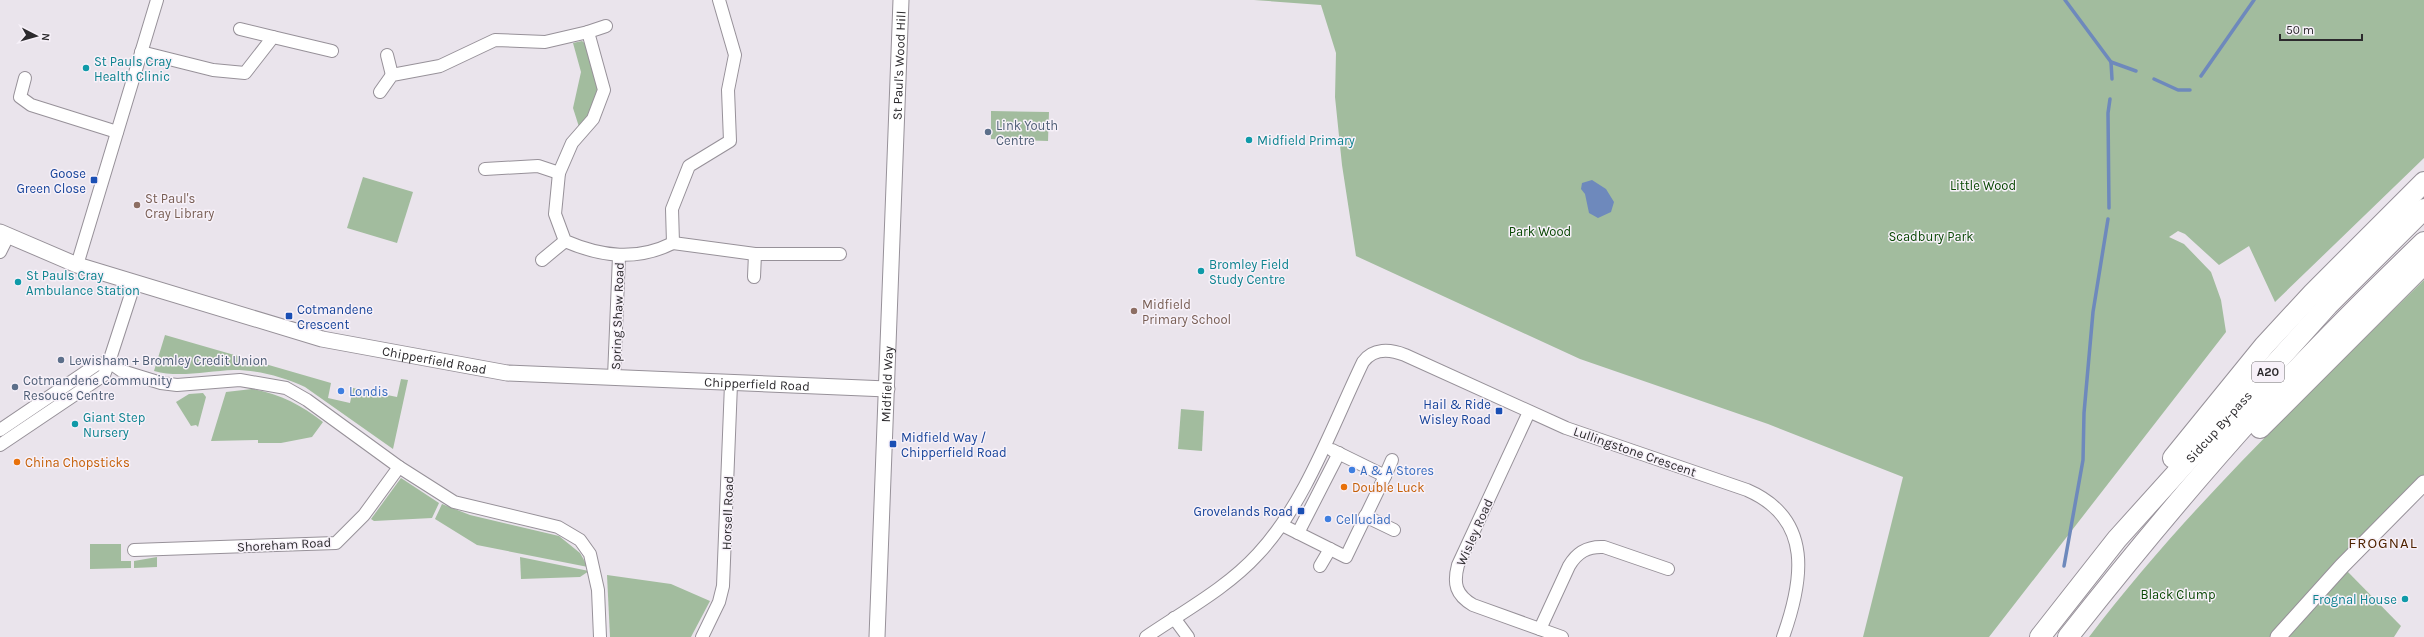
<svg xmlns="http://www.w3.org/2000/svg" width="2424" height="637" viewBox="0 0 2424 637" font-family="Karla,sans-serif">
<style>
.green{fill:#a2bc9e}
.water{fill:#6e89bc}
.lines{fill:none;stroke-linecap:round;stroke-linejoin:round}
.stream{stroke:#6e89bc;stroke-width:3.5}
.minor-casing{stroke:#979199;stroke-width:14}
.tertiary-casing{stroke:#979199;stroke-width:17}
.trunk-casing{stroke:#979199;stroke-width:22}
.minor{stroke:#fff;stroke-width:12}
.tertiary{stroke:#fff;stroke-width:15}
.trunk{stroke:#fff;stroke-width:20}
.culture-dot{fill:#0f9aa8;stroke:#f7f1f9;stroke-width:1.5}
.service-dot{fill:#5c6f8a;stroke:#f7f1f9;stroke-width:1.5}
.transit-dot{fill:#1a4fb4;stroke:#f7f1f9;stroke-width:1.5}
.education-dot{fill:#8d6e63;stroke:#f7f1f9;stroke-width:1.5}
.shop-dot{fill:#3f7fe0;stroke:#f7f1f9;stroke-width:1.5}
.food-dot{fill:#e8710a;stroke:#f7f1f9;stroke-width:1.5}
.labels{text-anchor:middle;stroke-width:3;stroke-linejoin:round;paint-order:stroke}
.shield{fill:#f7f1f9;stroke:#69666a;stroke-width:1}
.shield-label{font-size:12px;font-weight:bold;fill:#2c2a2d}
.culture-label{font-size:13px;fill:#0d838f;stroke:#f7f1f9;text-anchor:start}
.street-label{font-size:13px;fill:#2c2a2d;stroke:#f7f1f9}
.service-label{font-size:13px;fill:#4e5e75;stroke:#f7f1f9;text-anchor:start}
.transit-label{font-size:13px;fill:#164399;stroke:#f7f1f9;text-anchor:end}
.park-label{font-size:13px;fill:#094804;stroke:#f7f1f9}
.education-label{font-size:13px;fill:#785e54;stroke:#f7f1f9;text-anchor:start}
.shop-label{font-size:13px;fill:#366cbe;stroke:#f7f1f9;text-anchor:start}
.food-label{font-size:13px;fill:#c56008;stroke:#f7f1f9;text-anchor:start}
.quarter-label{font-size:15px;letter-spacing:1px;fill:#502301;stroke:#f7f1f9}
</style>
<rect width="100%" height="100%" fill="#eae4ec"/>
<g class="green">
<polygon points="1254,0 2424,0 2424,158 2275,302 2249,246 2219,265 2185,234 2178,231 2169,237 2184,244 2211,272 2221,300 2226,332 1989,637 1863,637 1903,477 1768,424 1580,359 1356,256 1342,165 1335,97 1336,53 1321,5"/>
<path d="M582,41L587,45C598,83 607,95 580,130L573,108L581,72L573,43Z"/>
<polygon points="991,111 1049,112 1048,141 991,139"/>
<polygon points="363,177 413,192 397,243 347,228"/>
<path d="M2424,280V487L2274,637H2089C2188,507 2308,394 2424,280Z"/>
<path d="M165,335L331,383L328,398L350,403L353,388L397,397L401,379L408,380L393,449L305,387C283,377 258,370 234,370C207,371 179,378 154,371Z"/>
<path d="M252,389C280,394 301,405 323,422L312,437L281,443H258V440L211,441L226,392Z"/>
<polygon points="203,393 206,397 198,427 196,425 191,426 176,402 189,394"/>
<polygon points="1181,409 1204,411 1202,451 1178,449"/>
<polygon points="401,478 439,503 432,518 374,521 371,519"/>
<polygon points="442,504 470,515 559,536 580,553 588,567 477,545 435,519"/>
<polygon points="90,544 121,544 121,561 131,561 131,568 90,569"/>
<polygon points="157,557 157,567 134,568 134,561"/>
<polygon points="520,557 589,571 580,577 521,579"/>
<polygon points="2347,571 2401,626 2394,637 2285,637"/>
<polygon points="607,575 671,584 710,601 691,637 610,637"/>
</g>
<polygon class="water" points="1592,180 1606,189 1614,202 1611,212 1598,218 1589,213 1585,194 1581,189 1582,183"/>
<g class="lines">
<g class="stream">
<polyline points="2065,0 2111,62 2112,79"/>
<polyline points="2111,62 2136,71"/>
<polyline points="2201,76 2254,0"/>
<polyline points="2154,79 2178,90 2190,90"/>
<polyline points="2109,208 2108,113 2110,99"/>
<polyline points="2064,566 2083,460 2084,413 2093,312 2108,219"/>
</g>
<defs>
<g id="minor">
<path d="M606,26L588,32L604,90L593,119L572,143L559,173L555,214L565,241C602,257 637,261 673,243L672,209L689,166L730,141L728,90L735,55L719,0"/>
<polyline points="240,29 273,37"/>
<polyline points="141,52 213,70 245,73 273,37 332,51"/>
<polyline points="387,55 392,75"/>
<polyline points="25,78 20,97 31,105 117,132"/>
<polyline points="380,92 392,75 440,66 495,40 545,42 588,32"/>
<polyline points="485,169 538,166 559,173"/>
<polyline points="673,243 755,254 840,254"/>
<polyline points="0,252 8,236"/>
<polyline points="542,260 565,241"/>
<polyline points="77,265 157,0"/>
<polyline points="754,277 755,254"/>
<polyline points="135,282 109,362 122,371 161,383 177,385 240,380 286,388 307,400 399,467 454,502 558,527 580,540 590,554 598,590 600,637"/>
<polyline points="614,377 619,256"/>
<path d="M1529,412L1458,565C1453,584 1456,595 1473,605L1562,637"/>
<polyline points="0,430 96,365 109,362"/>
<polyline points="0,445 104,375 109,362"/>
<polyline points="1332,450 1385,476 1392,460"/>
<polyline points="1365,516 1394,530"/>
<polyline points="1282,525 1346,557 1385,476"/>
<polyline points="1298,533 1339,453"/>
<polyline points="134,550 336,543 364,515 399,467"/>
<polyline points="1320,566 1330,549"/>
<polyline points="1174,618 1188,637"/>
<path d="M1540,629L1569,566C1577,552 1588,546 1604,547L1668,569"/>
<polyline points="702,637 719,602 723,586 731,384"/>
<path d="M1146,637C1184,611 1227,588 1258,554C1305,504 1333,424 1363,362C1373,348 1390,349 1405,355L1566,428L1747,490C1814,519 1803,581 1783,637"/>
</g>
<g id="tertiary">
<path id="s1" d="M0,232L77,265L322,339L507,373L887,389"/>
<path id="s2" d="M877,637L901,0"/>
<polyline points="2278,637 2342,566 2424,483"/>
</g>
<g id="trunk">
<polyline points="2260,428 2424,264"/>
<polyline points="2173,458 2264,346 2313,293 2424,182"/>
<path id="s3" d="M2040,637L2117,539L2328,305L2424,209"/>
<path d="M2068,637C2128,561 2190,486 2255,414C2309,355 2366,298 2424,242"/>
</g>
</defs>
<use href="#minor" class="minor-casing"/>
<use href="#tertiary" class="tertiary-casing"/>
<use href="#trunk" class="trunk-casing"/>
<use href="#minor" class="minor"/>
<use href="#tertiary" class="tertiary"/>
<use href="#trunk" class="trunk"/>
</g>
<g class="culture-dot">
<circle cx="86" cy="68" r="4"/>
<circle cx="1249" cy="140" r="4"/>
<circle cx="1201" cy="271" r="4"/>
<circle cx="18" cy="282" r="4"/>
<circle cx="75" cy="424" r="4"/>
<circle cx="2405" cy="599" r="4"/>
</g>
<g class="service-dot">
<circle cx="988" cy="132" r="4"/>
<circle cx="61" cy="360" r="4"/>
<circle cx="15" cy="387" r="4"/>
</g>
<g class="transit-dot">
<rect x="90" y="176" width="8" height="8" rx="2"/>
<rect x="285" y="312" width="8" height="8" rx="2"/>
<rect x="1495" y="407" width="8" height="8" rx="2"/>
<rect x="889" y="440" width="8" height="8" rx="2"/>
<rect x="1297" y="507" width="8" height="8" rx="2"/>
</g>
<g class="education-dot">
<circle cx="137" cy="205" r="4"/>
<circle cx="1134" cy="311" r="4"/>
</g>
<g class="shop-dot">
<circle cx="341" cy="391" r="4"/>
<circle cx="1352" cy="470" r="4"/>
<circle cx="1328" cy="519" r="4"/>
</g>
<g class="food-dot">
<circle cx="17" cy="462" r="4"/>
<circle cx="1344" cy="487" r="4"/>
</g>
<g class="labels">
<rect class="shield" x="2252" y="362" width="32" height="20" rx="3"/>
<g class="shield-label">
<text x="2268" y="376">A20</text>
</g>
<g class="culture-label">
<text x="94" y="66">St Pauls Cray<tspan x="94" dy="15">Health Clinic</tspan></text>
<text x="1257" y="145">Midfield Primary</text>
<text x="1209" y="269">Bromley Field<tspan x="1209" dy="15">Study Centre</tspan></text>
<text x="26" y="280">St Pauls Cray<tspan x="26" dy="15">Ambulance Station</tspan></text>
<text x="83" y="422">Giant Step<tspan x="83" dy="15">Nursery</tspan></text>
<text x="2397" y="604" text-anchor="end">Frognal House</text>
</g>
<g class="street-label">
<text dy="5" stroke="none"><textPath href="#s2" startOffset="572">St Paul's Wood Hill</textPath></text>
<text transform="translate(617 316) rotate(-88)" y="5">Spring Shaw Road</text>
<text dy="5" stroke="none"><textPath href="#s1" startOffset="454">Chipperfield Road</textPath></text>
<text dy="5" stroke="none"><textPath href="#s2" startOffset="253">Midfield Way</textPath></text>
<text dy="5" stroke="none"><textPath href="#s1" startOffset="778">Chipperfield Road</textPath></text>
<text dy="5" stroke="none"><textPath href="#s3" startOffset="276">Sidcup By-pass</textPath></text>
<text transform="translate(1635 451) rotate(19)" y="5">Lullingstone Crescent</text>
<text transform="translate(727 513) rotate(-88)" y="5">Horsell Road</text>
<text transform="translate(1474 532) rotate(-66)" y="5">Wisley Road</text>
<text transform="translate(284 544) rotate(-3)" y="5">Shoreham Road</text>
</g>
<g class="service-label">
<text x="996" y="130">Link Youth<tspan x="996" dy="15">Centre</tspan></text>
<text x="69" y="365">Lewisham + Bromley Credit Union</text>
<text x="23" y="385">Cotmandene Community<tspan x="23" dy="15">Resouce Centre</tspan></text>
</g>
<g class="transit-label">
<text x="86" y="178">Goose<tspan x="86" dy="15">Green Close</tspan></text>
<text x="297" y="314" text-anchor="start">Cotmandene<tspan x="297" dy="15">Crescent</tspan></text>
<text x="1491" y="409">Hail &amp; Ride<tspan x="1491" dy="15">Wisley Road</tspan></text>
<text x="901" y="442" text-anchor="start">Midfield Way /<tspan x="901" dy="15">Chipperfield Road</tspan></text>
<text x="1293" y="516">Grovelands Road</text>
</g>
<g class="park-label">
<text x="1983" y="190">Little Wood</text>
<text x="1540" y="236">Park Wood</text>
<text x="1931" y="241">Scadbury Park</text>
<text x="2178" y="599">Black Clump</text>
</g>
<g class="education-label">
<text x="145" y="203">St Paul's<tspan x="145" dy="15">Cray Library</tspan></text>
<text x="1142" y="309">Midfield<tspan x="1142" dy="15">Primary School</tspan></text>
</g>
<g class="shop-label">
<text x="349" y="396">Londis</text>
<text x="1360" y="475">A &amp; A Stores</text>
<text x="1336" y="524">Celluclad</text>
</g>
<g class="food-label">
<text x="25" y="467">China Chopsticks</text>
<text x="1352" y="492">Double Luck</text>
</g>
<g class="quarter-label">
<text x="2383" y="548">FROGNAL</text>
</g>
</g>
<g transform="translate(36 36) rotate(96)" stroke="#f7f1f9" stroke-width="3" paint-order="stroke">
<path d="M0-3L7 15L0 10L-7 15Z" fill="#2c2a2d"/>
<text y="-6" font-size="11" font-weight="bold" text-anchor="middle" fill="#2c2a2d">N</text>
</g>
<path d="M2280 34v6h82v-6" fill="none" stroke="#2c2a2d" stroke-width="2"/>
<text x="2286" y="34" font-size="12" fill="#2c2a2d" stroke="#f7f1f9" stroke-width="3" paint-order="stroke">50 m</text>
</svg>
